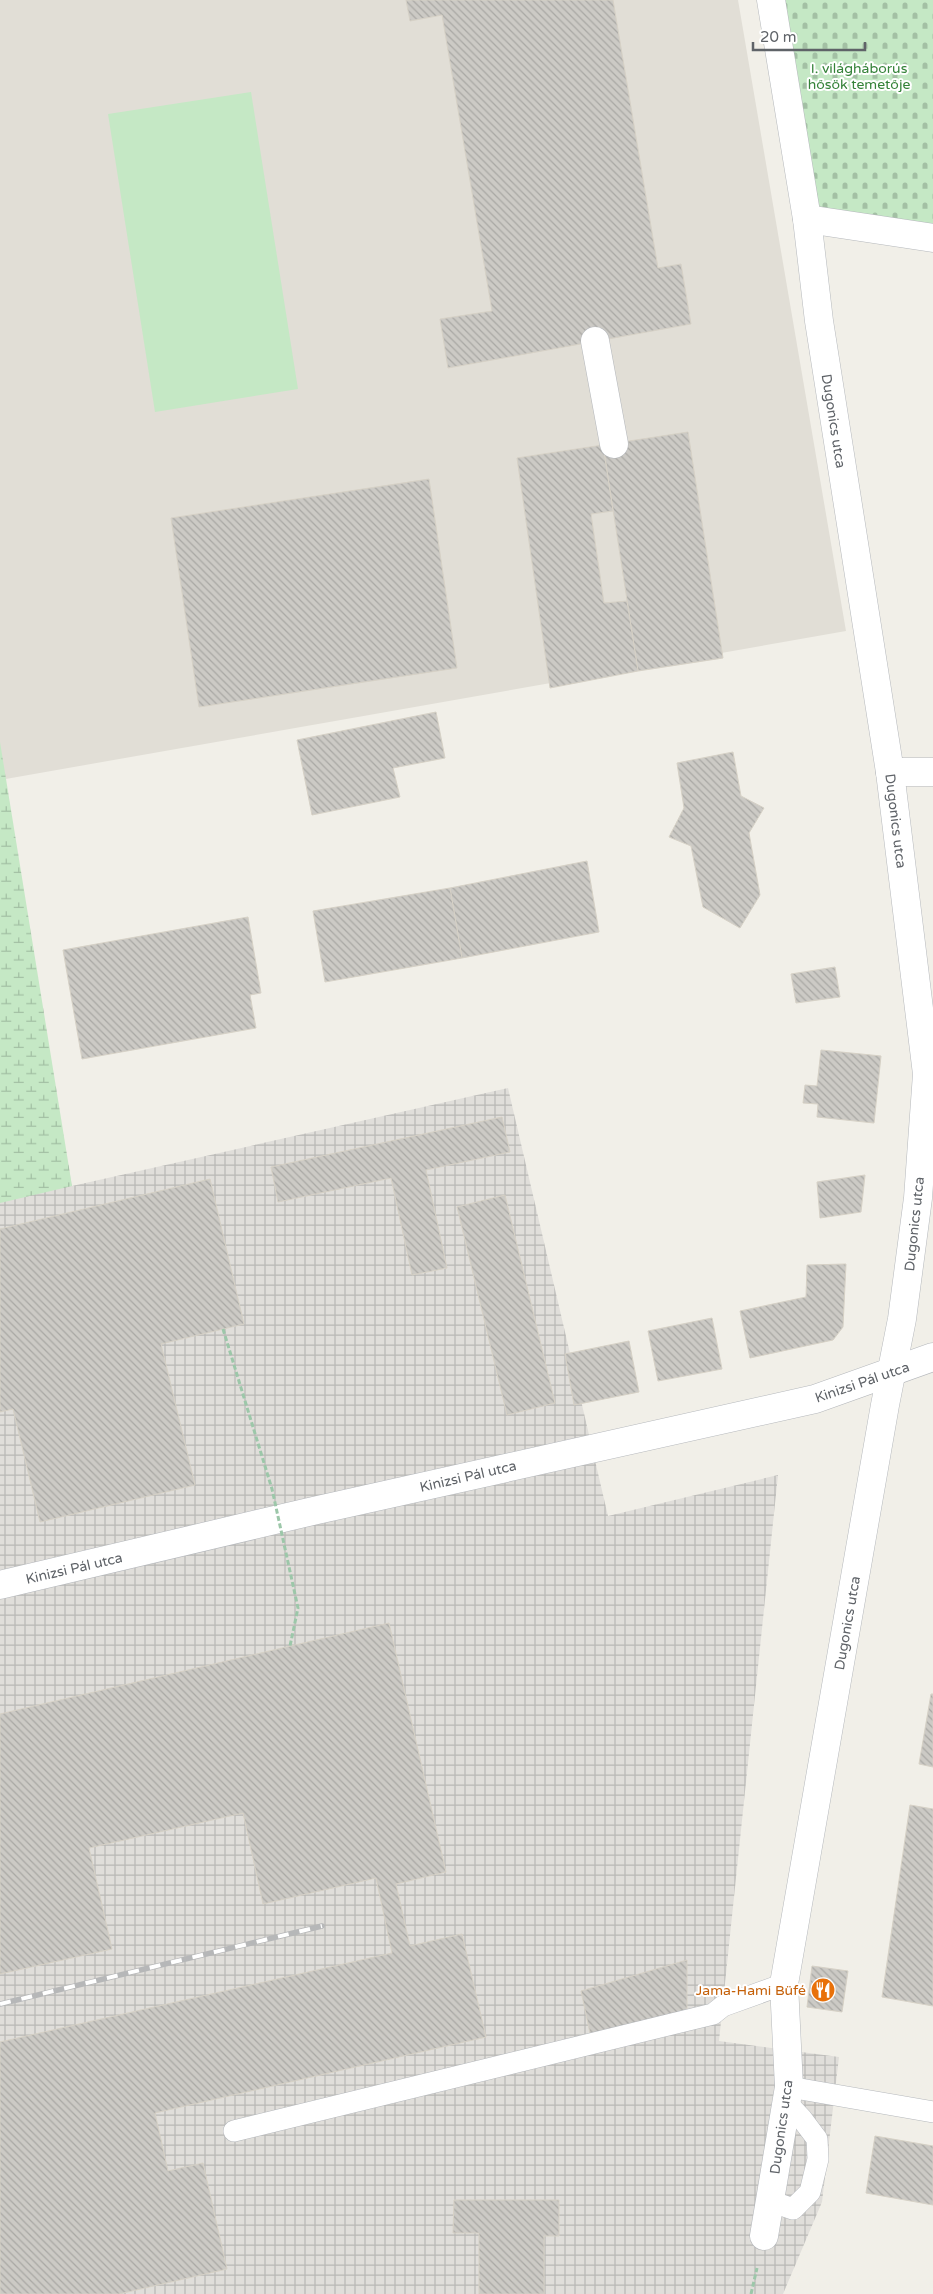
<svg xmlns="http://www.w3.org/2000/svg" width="933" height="2294" viewBox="0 0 933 2294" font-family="'Varela Round',sans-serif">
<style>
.industrial{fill:url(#industrial-grid)}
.education{fill:#e1ded6}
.wetland{fill:url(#wetland-marsh)}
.cemetery{fill:url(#cemetery-stones)}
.pitch{fill:#c5e8c5}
.building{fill:url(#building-back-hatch);stroke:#d6d1c6}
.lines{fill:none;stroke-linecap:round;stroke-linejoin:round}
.lane-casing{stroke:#b5b8bc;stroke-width:22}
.street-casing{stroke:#b5b8bc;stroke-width:29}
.path{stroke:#9cc7a9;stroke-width:3;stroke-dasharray:5 2.5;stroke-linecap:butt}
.lane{stroke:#fff;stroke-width:21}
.street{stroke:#fff;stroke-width:28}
.rail-casing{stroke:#b6b7b8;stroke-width:5.5}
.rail{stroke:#fff;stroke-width:4;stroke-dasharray:11;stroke-linecap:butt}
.path-bridge{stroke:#9cc7a9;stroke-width:3;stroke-dasharray:5 2.5;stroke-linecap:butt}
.labels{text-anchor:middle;stroke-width:4;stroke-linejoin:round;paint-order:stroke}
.park-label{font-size:14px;fill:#348238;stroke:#fff}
.street-label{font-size:14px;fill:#5f6368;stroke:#fff}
.food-label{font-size:14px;fill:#c56008;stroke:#fff;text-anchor:end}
</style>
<defs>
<pattern id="industrial-grid" width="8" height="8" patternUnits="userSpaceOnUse" patternTransform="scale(1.25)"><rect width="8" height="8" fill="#e0deda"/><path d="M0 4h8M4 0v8" fill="none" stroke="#b9b8b5"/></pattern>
<pattern id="wetland-marsh" width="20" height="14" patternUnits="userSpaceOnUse" patternTransform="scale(1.25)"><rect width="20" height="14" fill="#c5e8c5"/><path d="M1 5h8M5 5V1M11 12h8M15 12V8" fill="none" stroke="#a3c0a4"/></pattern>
<pattern id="cemetery-stones" width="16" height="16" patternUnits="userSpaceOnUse" patternTransform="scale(1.25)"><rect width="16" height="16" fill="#c5e8c5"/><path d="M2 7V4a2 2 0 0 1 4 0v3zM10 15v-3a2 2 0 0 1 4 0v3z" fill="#a3c0a4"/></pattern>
<pattern id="building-back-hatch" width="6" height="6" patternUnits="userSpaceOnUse" patternTransform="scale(1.25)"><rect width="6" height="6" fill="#cccac5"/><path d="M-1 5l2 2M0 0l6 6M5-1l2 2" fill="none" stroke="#a9a8a4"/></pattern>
</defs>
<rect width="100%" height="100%" fill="#f1efe8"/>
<polygon class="industrial" points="0,795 72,1186 508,1088 608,1516 778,1475 719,2041 839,2057 822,2202 783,2294 0,2294"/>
<polygon class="education" points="0,0 738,0 846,631 0,780"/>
<polygon class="wetland" points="0,742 72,1186 0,1203"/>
<polygon class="cemetery" points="775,0 933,0 933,238 807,219"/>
<polygon class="pitch" points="251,92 298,389 155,412 108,114"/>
<g class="building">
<polygon points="406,0 613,0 658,268 681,264 691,324 448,368 440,319 492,311 442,15 410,21"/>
<polygon points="688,432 723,658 638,671 603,445"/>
<polygon points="603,445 613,511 591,514 604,603 627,601 638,671 550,688 517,458"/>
<polygon points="429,479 457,668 199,707 171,518"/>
<polygon points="436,712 445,758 393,768 400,797 312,815 297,740"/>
<polygon points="733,752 741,796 764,808 749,833 760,895 740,928 703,907 691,846 669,837 684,808 677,763"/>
<polygon points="587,861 599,932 462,958 450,888"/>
<polygon points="450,888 462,958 325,982 313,911"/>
<polygon points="248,917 261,993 250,995 256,1028 82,1059 63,950"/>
<polygon points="835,967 840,997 796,1003 791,974"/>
<polygon points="821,1050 881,1056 874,1123 817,1117 818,1104 803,1103 805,1085 817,1086"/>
<polygon points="502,1117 510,1152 426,1170 447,1268 412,1275 391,1178 278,1202 271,1167"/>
<polygon points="865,1175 861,1212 820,1218 817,1182"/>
<polygon points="210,1179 244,1324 161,1344 195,1485 40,1522 13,1409 0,1412 0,1229"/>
<polygon points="505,1195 555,1403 507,1415 457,1207"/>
<polygon points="846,1264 843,1327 833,1340 750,1358 740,1311 806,1297 807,1265"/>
<polygon points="712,1318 722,1369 658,1381 648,1331"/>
<polygon points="629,1341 639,1392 574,1405 565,1354"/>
<polygon points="389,1623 446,1872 396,1884 410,1946 462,1934 486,2037 155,2113 168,2171 203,2163 227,2269 119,2294 0,2294 0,2042 392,1953 376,1878 263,1904 243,1813 89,1848 112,1949 0,1974 0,1714"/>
<polygon points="931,1694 933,1694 933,1767 919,1764"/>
<polygon points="910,1805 933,1809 933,2006 882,1997"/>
<polygon points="687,1960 687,2011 591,2038 581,1991"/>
<polygon points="812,1966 848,1971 842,2012 807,2007"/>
<polygon points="875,2136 933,2146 933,2205 866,2193"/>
<polygon points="454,2200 559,2200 559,2236 544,2236 544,2294 479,2294 479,2233 453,2233"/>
</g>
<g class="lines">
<defs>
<g id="lane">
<polyline points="789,2087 933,2112"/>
<polyline points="234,2131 713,2014 723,2006 784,1984"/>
<polyline points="770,2201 793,2209 810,2192 818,2159 817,2139 802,2119 787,2103"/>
</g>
<g id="street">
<polyline points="807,219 933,238"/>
<polyline points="595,341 614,444"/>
<polyline points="890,772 933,772"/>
<polyline points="0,1585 313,1511 815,1399 933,1357"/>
<polyline points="764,2236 789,2087 784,1984 885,1405 902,1319 918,1198 927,1074 890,772 819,321 807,219 771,0"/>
</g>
</defs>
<use href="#lane" class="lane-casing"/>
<use href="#street" class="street-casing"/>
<polyline class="path" points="751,2294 757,2268"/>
<use href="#lane" class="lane"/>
<use href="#street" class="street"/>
<defs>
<polyline id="rail" points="0,2004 322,1926"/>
</defs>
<use href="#rail" class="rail-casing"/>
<use href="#rail" class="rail"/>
<polyline class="path-bridge" points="223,1329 272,1489 298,1608 290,1646"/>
</g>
<defs>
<symbol id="restaurant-disc" viewBox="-11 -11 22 22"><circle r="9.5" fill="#e8710a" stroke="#fff"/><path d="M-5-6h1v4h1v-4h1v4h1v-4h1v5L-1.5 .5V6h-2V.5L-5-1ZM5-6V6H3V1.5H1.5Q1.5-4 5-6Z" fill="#fff"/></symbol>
</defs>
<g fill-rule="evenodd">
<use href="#restaurant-disc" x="809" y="1976" width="28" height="28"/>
</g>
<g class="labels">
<g class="park-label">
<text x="859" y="73">I. világháborús<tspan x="859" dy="16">hősök temetője</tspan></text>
</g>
<g class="street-label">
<text transform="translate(834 421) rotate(81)" y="5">Dugonics utca</text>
<text transform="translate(896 821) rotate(83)" y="5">Dugonics utca</text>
<text transform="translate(914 1224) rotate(-84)" y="5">Dugonics utca</text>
<text transform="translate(862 1382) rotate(-19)" y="5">Kinizsi Pál utca</text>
<text transform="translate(468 1476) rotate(-13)" y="5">Kinizsi Pál utca</text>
<text transform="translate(74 1568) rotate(-13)" y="5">Kinizsi Pál utca</text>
<text transform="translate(847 1623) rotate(-80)" y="5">Dugonics utca</text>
<text transform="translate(781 2127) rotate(-82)" y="5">Dugonics utca</text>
</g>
<g class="food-label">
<text x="806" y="1995">Jama-Hami Büfé</text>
</g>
</g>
<path d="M753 42v8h112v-8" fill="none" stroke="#5f6368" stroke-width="2.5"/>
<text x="760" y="42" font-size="15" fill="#5f6368" stroke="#ffffff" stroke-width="4" paint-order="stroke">20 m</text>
</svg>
